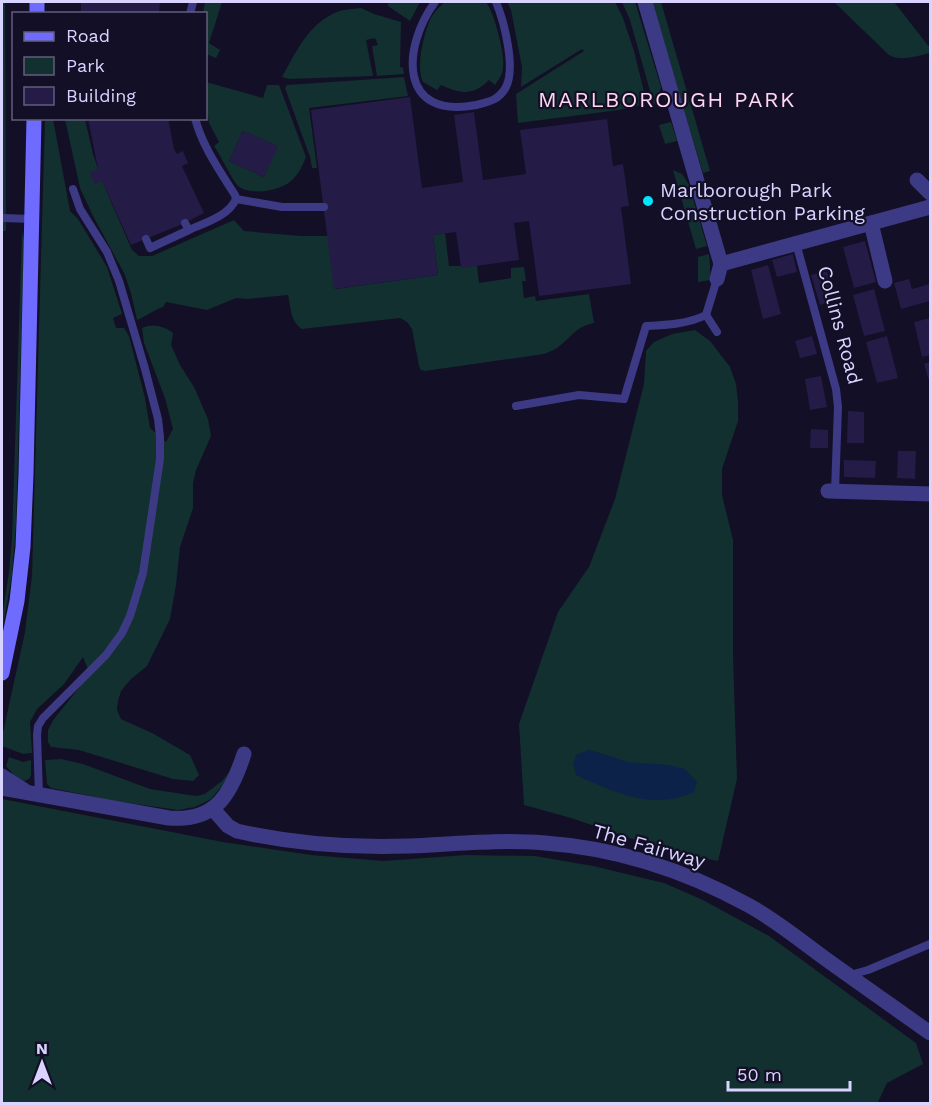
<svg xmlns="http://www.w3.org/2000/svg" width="932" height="1105" viewBox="0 0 932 1105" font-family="'Work Sans',sans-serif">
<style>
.green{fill:#12302f;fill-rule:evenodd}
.water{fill:#0c2248}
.building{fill:#241b47}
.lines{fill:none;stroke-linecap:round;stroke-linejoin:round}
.lane{stroke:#3d3a85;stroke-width:8}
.street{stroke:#3d3a85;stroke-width:15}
.secondary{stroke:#6f6bff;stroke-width:15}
.poi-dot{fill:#00e5ff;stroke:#130f26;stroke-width:2}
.labels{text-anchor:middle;stroke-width:4.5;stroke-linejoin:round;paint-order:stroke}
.poi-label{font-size:20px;fill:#d9d4ff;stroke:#130f26;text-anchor:start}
.street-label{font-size:20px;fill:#d9d4ff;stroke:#130f26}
.quarter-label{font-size:22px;letter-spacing:1.5px;fill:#ffd6f0;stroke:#130f26}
</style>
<rect width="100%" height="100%" fill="#130f26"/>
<g class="green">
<polygon points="2,2 5,2 6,231 2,231"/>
<polygon points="205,2 222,2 209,43 220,50 216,58 206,54 206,14 203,13"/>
<polygon points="388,2 420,2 410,21 388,6"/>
<path d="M445,2H486C494,12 505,54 503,67C503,74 499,79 495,85L489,80C473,96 460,94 441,85L437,90L423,82C416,67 423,36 430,20C433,13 439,7 445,2Z"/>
<polygon points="507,2 615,2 623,18 634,51 647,104 619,110 518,123 516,94 584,51 582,49 521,87 522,67 511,10"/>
<polygon points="622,2 635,2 661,87 658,100 654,105 630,20"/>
<polygon points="652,2 661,2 710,171 703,173 702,170"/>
<path d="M834,2H894L930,48V53C918,56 900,62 889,55Z"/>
<path d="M361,8L374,14L401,22L400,67L403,68L404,74L377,76L372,46L378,45L375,38L366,40L373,76L289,79L282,77C296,52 309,23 337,12C344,9 353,9 361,8Z"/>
<polygon points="404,77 408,96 309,108 317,168 312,168 310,157 285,88 287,85"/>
<path d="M206,82L263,98L267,85H279L306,157C303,165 298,175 291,181C280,191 250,196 238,186C233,181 219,153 214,146L219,142L209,123L206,106ZM243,131L277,146L264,177L229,161Z"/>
<path d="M45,119H53L70,211L78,219L107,267L122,314L113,318L116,328H124L129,336L145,398L150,428L166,442L173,429L165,398L144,343L142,328C154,323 163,326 173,333L171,345L180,365L194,387L208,419L211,436L196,470L193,483V508L180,547L176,585L170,619L147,666L130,680L121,691L118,701L117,710L121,719L152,733L190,755L199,775L193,781L173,779L79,750L51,747L48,742V730L54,719L90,674L83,657L64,684L37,709L30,722L32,753L23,754L2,746V737L25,632L32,576Z"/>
<path d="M65,119H85L93,154L102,181L132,250L139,256H152L234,220L244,231L301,236H328L335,289L438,275L433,235L445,233L449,266H477L479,283L511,278V268L524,267L526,281H522L524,298L535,296L536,301L589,294L594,323C575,327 572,337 557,348C554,350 549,352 544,354L425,371L421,370L419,366L412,329L407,322L400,318L302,329C290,321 291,308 288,295L247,299L236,298L207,310L166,302L163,307C153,310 147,316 137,320L131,293L124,273L93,216L80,188Z"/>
<polygon points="671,122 677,141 665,144 659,125"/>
<polygon points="673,170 682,174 689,185 707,246 696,249"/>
<polygon points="22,232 24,240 16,524 12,575 2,632 2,617 9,572 12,538"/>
<polygon points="709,254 710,265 710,280 698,282 698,257"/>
<polygon points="695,330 710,341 730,367 736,384 738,402 738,421 722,469 722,495 733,540 733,656 737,779 718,861 665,850 571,818 524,805 519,724 558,612 589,567 615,499 644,384 646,351 654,342 672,334"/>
<polygon points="9,757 23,762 31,760 31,775 29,779 24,781 14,775 6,766"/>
<polygon points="61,759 83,764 150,789 196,796 205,794 222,781 231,770 226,781 211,799 195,807 178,810 115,801 51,788 47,784 45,760"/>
<polygon points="2,799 223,842 311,855 383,861 466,855 535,856 593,866 664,883 703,900 769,936 916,1043 923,1064 887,1083 877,1104 2,1103"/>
</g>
<path class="water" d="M589,750L607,755L627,762L669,765L685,769L697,782L694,792C688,794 682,797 676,798C642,806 607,789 576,775L573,764L576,755Z"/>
<g class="building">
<polygon points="81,2 160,2 159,14 81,14"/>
<polygon points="410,97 422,188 463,182 454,115 474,112 483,180 526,174 520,130 607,119 613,166 623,164 629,206 621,207 631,284 539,296 529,221 514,223 519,260 461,268 456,232 433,235 438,275 334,289 311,110"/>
<polygon points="88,118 168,118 174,149 177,154 183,151 188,163 182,166 204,213 185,223 131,245 102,181 94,184 90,172 98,169"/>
<polygon points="243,131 278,146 264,177 229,161"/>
<polygon points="865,241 876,282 854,288 843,247"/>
<polygon points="793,254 797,272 777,277 772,260"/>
<polygon points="768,265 781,314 763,319 751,270"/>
<polygon points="827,271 836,300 820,305 811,275"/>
<polygon points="909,279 912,289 930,284 930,301 901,309 894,283"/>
<polygon points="874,289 885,331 864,336 853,295"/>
<polygon points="930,318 930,355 922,357 914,322"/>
<polygon points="812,336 817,354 800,358 795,341"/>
<polygon points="887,336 898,378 877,383 866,342"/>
<polygon points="930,362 930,384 924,364"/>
<polygon points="821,376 827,407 810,410 805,379"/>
<polygon points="848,411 864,412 864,443 847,443"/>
<polygon points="811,429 828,430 828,448 810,448"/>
<polygon points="898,451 916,451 915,479 897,478"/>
<polygon points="844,460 876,461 875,478 844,477"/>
</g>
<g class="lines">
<g class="lane">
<path d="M435,2C402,47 398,120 476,105C489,102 499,100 506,87C516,68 504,21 496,2"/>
<polyline points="190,14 193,2"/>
<path d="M195,118C202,146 220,171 235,195L236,199"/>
<polyline points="236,199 282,207 324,207"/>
<polyline points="2,218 31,219"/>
<path d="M185,223L189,230C204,223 229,216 236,199"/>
<polyline points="146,239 150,248 189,230"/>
<polyline points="796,243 836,389 838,407 835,491"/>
<polyline points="706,315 717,332"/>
<path d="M516,406L579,395L624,399L646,326C666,325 688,324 706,315L717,279"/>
<polyline points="39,795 37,735 38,726 43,718 106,655 122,633 130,616 143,573 160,459 160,437 158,419 145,369 119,281 107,252 80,209 73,189"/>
<polyline points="850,975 868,970 930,944"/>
</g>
<g class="street">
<polyline points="645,2 721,264"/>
<polyline points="917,180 930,193"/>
<polyline points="871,223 885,281"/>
<polyline points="721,264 930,207"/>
<polyline points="717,279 721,264"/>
<polyline points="828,491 930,494"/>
<polyline points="2,776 24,790"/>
<path d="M2,788L169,818C216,822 231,794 244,754"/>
<path d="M213,809L228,826L237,831C294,844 352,848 409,846C454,844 500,839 545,843C616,848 686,871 748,905C774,919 800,940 823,957C859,983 895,1008 930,1033"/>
</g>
<g class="secondary">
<polyline points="37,14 37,2"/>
<polyline points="2,673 17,601 23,547 26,474 34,118"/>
</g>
</g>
<circle class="poi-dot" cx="648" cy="201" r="6"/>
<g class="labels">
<g class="poi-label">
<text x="660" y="197">Marlborough Park<tspan x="660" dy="23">Construction Parking</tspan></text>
</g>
<g class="street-label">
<text transform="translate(840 325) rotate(75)" y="7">Collins Road</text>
<text transform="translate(649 846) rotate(16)" y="7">The Fairway</text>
</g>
<g class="quarter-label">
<text x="667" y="107">MARLBOROUGH PARK</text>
</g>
</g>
<rect width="932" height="1105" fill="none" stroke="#d9d4ff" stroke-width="6"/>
<rect x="12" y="12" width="195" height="108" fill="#130f26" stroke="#625e7d" stroke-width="1.5"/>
<rect x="24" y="32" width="30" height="9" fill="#6f6bff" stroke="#625e7d" stroke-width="1.5"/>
<text x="66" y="42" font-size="18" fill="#d9d4ff">Road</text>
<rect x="24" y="57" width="30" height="18" fill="#12302f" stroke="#625e7d" stroke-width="1.5"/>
<text x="66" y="72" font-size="18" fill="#d9d4ff">Park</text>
<rect x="24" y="87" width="30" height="18" fill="#241b47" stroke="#625e7d" stroke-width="1.5"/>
<text x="66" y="102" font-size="18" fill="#d9d4ff">Building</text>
<g transform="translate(42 1063)" stroke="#130f26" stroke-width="4.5" paint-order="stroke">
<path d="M0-4.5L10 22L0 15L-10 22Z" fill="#d9d4ff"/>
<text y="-9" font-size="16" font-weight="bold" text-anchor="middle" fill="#d9d4ff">N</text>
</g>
<path d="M728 1081v9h122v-9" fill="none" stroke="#d9d4ff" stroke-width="3"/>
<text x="737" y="1081" font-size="18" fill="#d9d4ff" stroke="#130f26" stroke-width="4.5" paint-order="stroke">50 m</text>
</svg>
